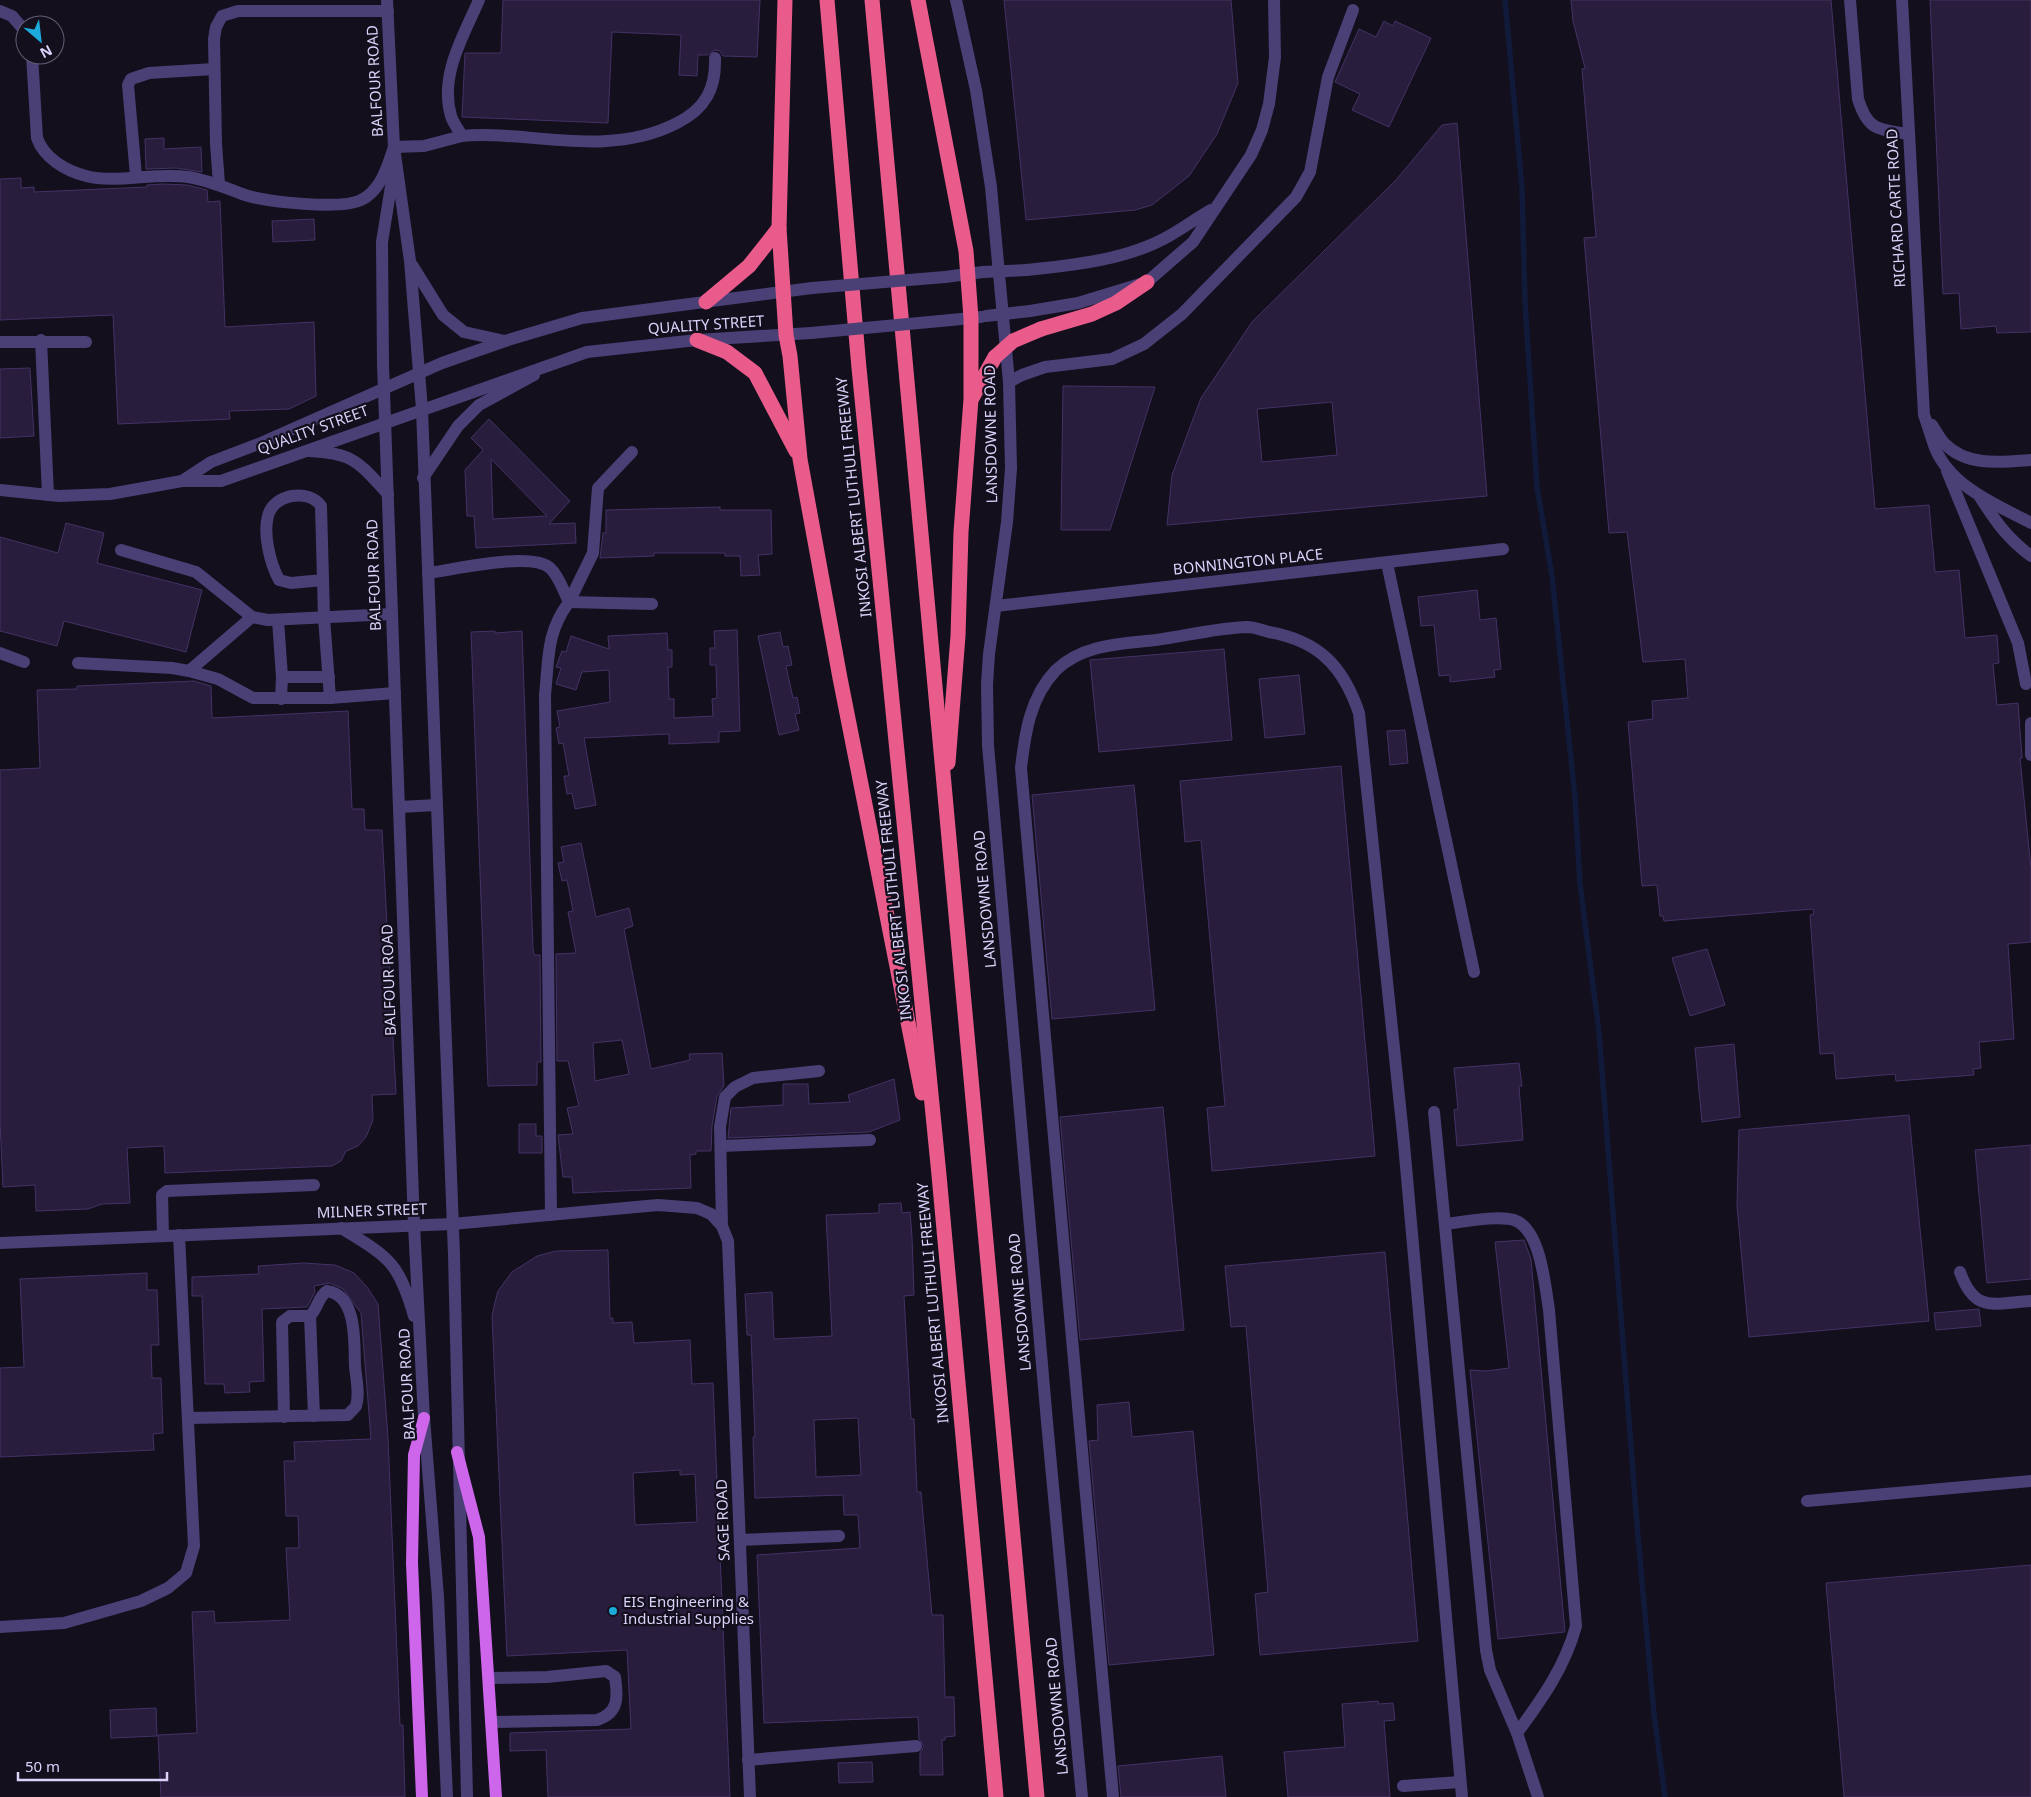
<svg xmlns="http://www.w3.org/2000/svg" width="2031" height="1797" viewBox="0 0 2031 1797" font-family="'Noto Sans',sans-serif">
<style>
.lines{fill:none;stroke-linecap:round;stroke-linejoin:round}
.stream{stroke:#111a3a;stroke-width:5.5}
.building{fill:#281d3c;stroke:#443265;fill-rule:evenodd}
.minor{stroke:#4a4076;stroke-width:12}
.major{stroke:#ce66eb;stroke-width:12}
.highway{stroke:#e95b8a;stroke-width:15}
.minor-bridge{stroke:#4a4076;stroke-width:12}
.highway-bridge{stroke:#e95b8a;stroke-width:15}
.poi-dot{fill:#1da9d9;stroke:#130f1d;stroke-width:2}
.labels{text-anchor:middle;stroke-width:4.5;stroke-linejoin:round;paint-order:stroke}
.street-label{font-size:15px;fill:#dcd1f9;stroke:#130f1d}
.poi-label{font-size:15px;fill:#dcd1f9;stroke:#130f1d;text-anchor:start}
</style>
<rect width="100%" height="100%" fill="#130f1d"/>
<g class="lines">
<polyline class="stream" points="1505,0 1522,188 1525,303 1537,487 1552,576 1575,797 1580,884 1599,1032 1638,1537 1654,1714 1665,1797"/>
</g>
<g class="building">
<polygon points="503,0 760,0 757,57 723,56 720,51 715,50 708,55 698,55 697,76 679,75 681,35 612,32 608,123 462,117 465,53 501,53"/>
<polygon points="1004,0 1231,0 1238,83 1217,134 1189,176 1152,205 1135,210 1026,220"/>
<polygon points="1571,0 1831,0 1875,509 1929,505 1935,572 1959,570 1965,638 1997,635 1999,663 1993,664 1997,705 2018,703 2022,758 2020,758 2031,869 2031,942 2008,944 2014,1039 1979,1042 1981,1068 1973,1069 1974,1075 1896,1081 1895,1074 1836,1079 1834,1053 1820,1054 1810,915 1814,914 1813,909 1664,921 1663,916 1660,916 1657,885 1642,886 1628,722 1653,719 1652,701 1688,698 1685,659 1643,662 1627,532 1609,533 1584,238 1596,237 1582,69 1585,68 1573,21"/>
<polygon points="1930,0 2031,0 2031,332 1997,333 1996,326 1961,329 1959,293 1943,294"/>
<polygon points="1384,21 1393,26 1395,21 1431,38 1389,127 1352,110 1360,94 1335,82 1359,29 1376,37"/>
<path d="M1457,123L1487,496L1167,525L1172,475L1201,398L1252,322L1396,180L1442,125ZM1332,402L1337,455L1262,462L1257,409Z"/>
<polygon points="164,138 164,149 201,147 202,172 176,168 146,169 145,139"/>
<polygon points="21,178 21,188 34,187 34,192 147,187 147,185 163,184 187,185 207,190 208,202 220,201 225,327 314,322 316,396 289,409 229,411 230,419 118,424 113,315 0,320 0,179"/>
<polygon points="314,219 315,240 273,242 272,221"/>
<polygon points="30,368 34,436 0,438 0,369"/>
<polygon points="1063,386 1155,387 1110,530 1061,530"/>
<path d="M489,419L570,501L549,524L575,523L576,543L476,548L474,516H467L465,470L483,450L471,438ZM491,459L547,516L493,519Z"/>
<polygon points="720,507 720,510 771,510 772,554 758,555 760,575 741,576 740,556 725,556 725,553 654,553 654,556 600,558 603,533 606,533 606,510"/>
<polygon points="66,523 104,533 97,563 202,590 186,652 64,621 57,646 0,631 0,537 58,553"/>
<polygon points="1477,590 1480,620 1496,618 1501,669 1494,670 1495,677 1450,682 1450,675 1439,676 1434,625 1421,626 1418,597"/>
<polygon points="737,630 740,731 719,732 719,742 669,744 669,734 584,738 596,805 575,809 572,793 567,794 564,776 569,776 563,743 559,744 556,728 560,727 557,711 610,702 609,670 582,672 576,690 556,684 561,668 556,667 562,651 566,652 571,636 609,649 608,636 667,633 668,650 672,650 672,667 668,667 669,699 674,699 674,718 713,716 712,699 717,698 716,665 710,665 710,648 715,648 714,631"/>
<polygon points="495,631 495,633 522,631 533,949 534,955 540,955 541,1062 537,1062 537,1085 488,1086 471,632"/>
<polygon points="780,632 783,647 788,646 792,665 786,666 793,698 797,697 800,713 795,714 799,730 779,735 758,636"/>
<polygon points="1224,649 1232,740 1099,752 1090,660"/>
<polygon points="1299,675 1305,734 1265,738 1259,679"/>
<polygon points="194,681 211,686 212,718 348,711 352,809 364,809 365,830 382,830 396,1094 372,1095 373,1120 366,1137 358,1146 346,1151 341,1161 332,1166 165,1173 164,1146 127,1148 130,1203 102,1204 88,1209 36,1211 35,1185 3,1187 0,1123 0,770 40,768 37,690 77,689 77,686"/>
<polygon points="1405,730 1408,763 1390,765 1387,731"/>
<polygon points="1341,766 1375,1156 1212,1171 1207,1108 1225,1106 1201,840 1185,842 1180,781"/>
<polygon points="1134,785 1155,1010 1052,1019 1032,795"/>
<path d="M581,843L596,917L629,908L633,926L624,929L651,1069L690,1060L689,1054L722,1053L724,1086L717,1096L712,1126L711,1151H696V1154L690,1155L691,1188L573,1193L572,1177H563L558,1135L573,1134L567,1108L579,1106L568,1061H557L556,954L576,953L568,912L573,911L567,880L562,881L558,863L564,862L561,847ZM622,1040L629,1074L595,1081L593,1043Z"/>
<polygon points="1707,949 1725,1005 1690,1016 1672,958"/>
<polygon points="1734,1044 1740,1117 1702,1122 1695,1048"/>
<polygon points="1519,1063 1522,1086 1519,1086 1523,1140 1457,1146 1454,1110 1458,1109 1454,1068"/>
<polygon points="894,1079 900,1120 869,1132 728,1138 731,1108 783,1105 783,1084 808,1084 809,1104 850,1102 848,1095"/>
<polygon points="1163,1107 1184,1330 1080,1340 1060,1117"/>
<polygon points="1909,1115 1929,1321 1749,1337 1737,1206 1739,1130"/>
<polygon points="519,1124 536,1124 536,1136 542,1136 542,1153 519,1153"/>
<polygon points="2031,1145 2031,1279 1987,1283 1975,1150"/>
<path d="M901,1203L902,1213L910,1212L912,1237L914,1295L904,1296L911,1419H914L917,1492H921L932,1615H943L945,1697H954L955,1736L945,1737V1740H942L943,1775H920V1753L924,1746L919,1739L918,1717L764,1723L757,1555L860,1548L858,1515H844L843,1495L755,1498L753,1437H755L751,1335H747L745,1294L772,1292L774,1339L832,1336L826,1215L879,1213V1204ZM858,1418L861,1475L816,1477L814,1420Z"/>
<polygon points="1524,1240 1531,1259 1565,1632 1498,1639 1470,1370 1486,1371 1509,1368 1495,1242"/>
<path d="M608,1250L610,1319L613,1318V1323L632,1322L634,1343L690,1340L692,1384L713,1383L730,1797H548L546,1750L510,1751V1733L631,1729L627,1650L507,1656L492,1316L495,1302L498,1291L512,1272L537,1256L556,1251ZM680,1470V1475L695,1474L697,1522L635,1525L633,1473Z"/>
<polygon points="1385,1252 1418,1641 1260,1655 1255,1594 1268,1592 1246,1326 1231,1327 1225,1266"/>
<polygon points="303,1263 335,1265 354,1273 367,1287 378,1304 388,1438 400,1725 403,1725 405,1797 161,1797 158,1735 197,1733 192,1612 214,1611 215,1623 290,1620 286,1548 299,1548 298,1516 286,1516 284,1461 295,1461 294,1442 371,1439 361,1313 343,1289 330,1283 314,1286 315,1292 307,1307 262,1309 264,1381 249,1382 250,1392 225,1393 224,1384 205,1384 202,1296 192,1296 192,1277 259,1274 258,1266"/>
<polygon points="147,1273 147,1290 157,1290 159,1345 151,1345 152,1378 161,1378 163,1433 153,1434 154,1450 0,1457 0,1368 24,1367 20,1279"/>
<polygon points="1979,1309 1981,1326 1936,1330 1934,1313"/>
<polygon points="1129,1402 1132,1437 1193,1431 1214,1655 1109,1665 1089,1441 1098,1440 1097,1405"/>
<polygon points="2031,1565 2031,1797 1844,1797 1826,1583"/>
<polygon points="1378,1701 1379,1704 1393,1703 1395,1720 1384,1721 1390,1797 1288,1797 1284,1752 1345,1747 1342,1704"/>
<polygon points="156,1708 157,1736 111,1738 110,1710"/>
<polygon points="1222,1756 1226,1797 1121,1797 1118,1766"/>
<polygon points="872,1762 873,1782 839,1783 838,1763"/>
</g>
<g class="lines">
<g class="minor">
<polyline points="387,0 394,147 410,261 422,409 454,1255 467,1797"/>
<path d="M479,0C464,35 439,75 451,116C453,123 459,130 462,136C483,133 502,136 523,137C575,142 629,148 677,123C705,109 716,89 715,58"/>
<polyline points="956,0 976,90 991,187 1009,382 1011,468 1007,522 989,654 987,684 988,745 1047,1422 1082,1797"/>
<path d="M1850,0L1858,99C1868,131 1878,129 1908,134"/>
<path d="M1902,0L1924,415C1928,426 1931,437 1935,448C1951,487 1997,505 2031,523"/>
<polyline points="0,11 12,16 25,31"/>
<path d="M32,55L37,138C44,158 66,171 86,176C115,184 156,172 188,177C208,180 226,188 245,195C267,202 341,210 361,200C381,191 388,165 394,147L424,146L462,136"/>
<polyline points="393,174 382,242 383,364 414,1225 424,1418 438,1597 447,1797"/>
<polyline points="136,176 128,85 131,79 149,73 214,69"/>
<polyline points="219,184 216,144 214,39 216,27 222,16 238,11 388,11"/>
<polyline points="412,265 443,315 464,332 505,341"/>
<path d="M1027,270C1074,265 1127,260 1169,236C1183,228 1197,218 1211,210"/>
<polyline points="945,277 983,272"/>
<polyline points="1030,311 1078,303 1147,282 1193,242 1251,155 1262,130 1269,104 1275,57 1274,0"/>
<polyline points="951,320 981,317"/>
<polyline points="41,340 48,495"/>
<polyline points="0,342 86,342"/>
<polyline points="1009,382 1022,375 1045,367 1112,359 1144,344 1182,314 1296,197 1310,172 1328,77 1353,10"/>
<path d="M1932,425C1936,431 1940,439 1945,444C1967,467 2003,462 2031,460"/>
<path d="M309,451C355,453 359,463 388,494"/>
<polyline points="632,452 598,488 593,553 569,602 652,604"/>
<polyline points="1947,471 2018,643 2026,684"/>
<polyline points="423,478 458,426 479,405 534,375"/>
<polyline points="182,481 211,462 261,443 442,363 505,341 582,318 812,288"/>
<polyline points="0,490 59,496 110,494 182,481 221,481 587,352 697,340 811,333"/>
<path d="M1980,497C1996,522 2007,538 2031,556"/>
<polyline points="121,550 196,572 252,617 268,620 392,614"/>
<polyline points="1387,563 1474,972"/>
<path d="M428,573C453,570 531,551 550,568C559,576 564,592 569,602C546,633 549,658 545,695L551,1215"/>
<path d="M323,580L291,583L279,580C270,563 263,534 268,516C273,494 309,488 321,506L324,617L330,698"/>
<polyline points="996,606 1503,549"/>
<polyline points="278,620 282,677"/>
<polyline points="0,653 24,662"/>
<polyline points="78,663 172,668 189,671 218,679 253,698 330,698 395,693"/>
<polyline points="189,671 252,617"/>
<polyline points="281,699 282,677 329,677"/>
<polyline points="2031,723 2031,755"/>
<polyline points="399,807 437,805"/>
<polyline points="1434,1112 1486,1650 1490,1670 1517,1733 1538,1797"/>
<polyline points="721,1146 870,1140"/>
<path d="M1445,1224C1463,1222 1497,1215 1514,1220C1541,1229 1545,1286 1549,1310L1576,1626C1565,1667 1542,1699 1517,1733"/>
<polyline points="722,1226 720,1127 725,1097 735,1087 753,1078 819,1071"/>
<path d="M341,1228C388,1257 398,1260 414,1316"/>
<polyline points="163,1236 162,1195 167,1191 314,1185"/>
<polyline points="0,1243 452,1224 658,1205 697,1208 711,1214 722,1226 728,1241 750,1797"/>
<path d="M1960,1272C1975,1314 1994,1303 2031,1301"/>
<polyline points="284,1417 282,1322 290,1316 310,1316 314,1416"/>
<path d="M189,1418L348,1415C350,1412 354,1409 356,1406C360,1394 356,1378 355,1366C354,1345 358,1295 327,1291C318,1297 318,1308 310,1316"/>
<polyline points="1807,1501 2031,1481"/>
<polyline points="740,1540 839,1536"/>
<polyline points="0,1627 64,1623 141,1601 168,1588 186,1573 194,1546 179,1235"/>
<path d="M489,1678L547,1677L606,1671L615,1677C618,1697 619,1713 597,1720L491,1722"/>
<polyline points="748,1760 916,1746"/>
<polyline points="1403,1786 1460,1782"/>
<path d="M1113,1797L1021,768C1025,733 1030,697 1056,670C1083,644 1121,644 1156,640C1185,636 1217,628 1247,627C1254,627 1262,630 1269,632C1319,641 1343,666 1359,713L1404,1144L1462,1797"/>
</g>
<g class="major">
<polyline points="457,1452 479,1537 496,1797"/>
<polyline points="422,1797 412,1563 414,1455 424,1418"/>
</g>
<g class="highway">
<polyline points="785,0 779,228 786,335 790,356 800,459 840,678 922,1093"/>
<polyline points="827,0 859,368 939,1175 996,1797"/>
<polyline points="872,0 1037,1797"/>
<polyline points="918,0 966,251 971,318 971,399 961,532 958,636 948,763"/>
<polyline points="706,302 749,266 779,228"/>
<polyline points="1041,329 1092,314 1116,303 1147,282"/>
<polyline points="697,340 727,352 755,373 796,451"/>
<polyline points="972,398 995,357"/>
</g>
<g class="minor-bridge">
<polyline points="983,272 1027,270"/>
<polyline points="812,288 945,277"/>
<polyline points="986,316 1030,311"/>
<polyline points="811,333 951,320"/>
</g>
<polyline class="highway-bridge" points="995,357 1013,341 1041,329"/>
</g>
<circle class="poi-dot" cx="613" cy="1611" r="5"/>
<g class="labels">
<g class="street-label">
<text transform="translate(375 81) rotate(-93)" y="5">BALFOUR ROAD</text>
<text transform="translate(1896 208) rotate(-93)" y="5">RICHARD CARTE ROAD</text>
<text transform="translate(706 325) rotate(-4)" y="5">QUALITY STREET</text>
<text transform="translate(313 430) rotate(-20)" y="5">QUALITY STREET</text>
<text transform="translate(991 434) rotate(-91)" y="5">LANSDOWNE ROAD</text>
<text transform="translate(854 497) rotate(-96)" y="5">INKOSI ALBERT LUTHULI FREEWAY</text>
<text transform="translate(1248 562) rotate(-6)" y="5">BONNINGTON PLACE</text>
<text transform="translate(374 575) rotate(-92)" y="5">BALFOUR ROAD</text>
<text transform="translate(985 899) rotate(-95)" y="5">LANSDOWNE ROAD</text>
<text transform="translate(894 900) rotate(-96)" y="5">INKOSI ALBERT LUTHULI FREEWAY</text>
<text transform="translate(389 980) rotate(-92)" y="5">BALFOUR ROAD</text>
<text transform="translate(372 1211) rotate(-2)" y="5">MILNER STREET</text>
<text transform="translate(1020 1302) rotate(-95)" y="5">LANSDOWNE ROAD</text>
<text transform="translate(933 1303) rotate(-95)" y="5">INKOSI ALBERT LUTHULI FREEWAY</text>
<text transform="translate(407 1384) rotate(-93)" y="5">BALFOUR ROAD</text>
<text transform="translate(723 1520) rotate(-92)" y="5">SAGE ROAD</text>
<text transform="translate(1057 1706) rotate(-95)" y="5">LANSDOWNE ROAD</text>
</g>
<g class="poi-label">
<text x="623" y="1607">EIS Engineering &amp;<tspan x="623" dy="17">Industrial Supplies</tspan></text>
</g>
</g>
<g transform="translate(40 40) rotate(152)"><circle r="24" fill="#130f1d" stroke="#635d75"/>
<path d="M0-4L9 19L0 12L-9 19Z" fill="#1da9d9"/>
<text y="-8" font-size="14" font-weight="bold" text-anchor="middle" fill="#dcd1f9">N</text>
</g>
<path d="M18 1772v8h149v-8" fill="none" stroke="#dcd1f9" stroke-width="2.5"/>
<text x="25" y="1772" font-size="15" fill="#dcd1f9" stroke="#130f1d" stroke-width="4" paint-order="stroke">50 m</text>
</svg>
